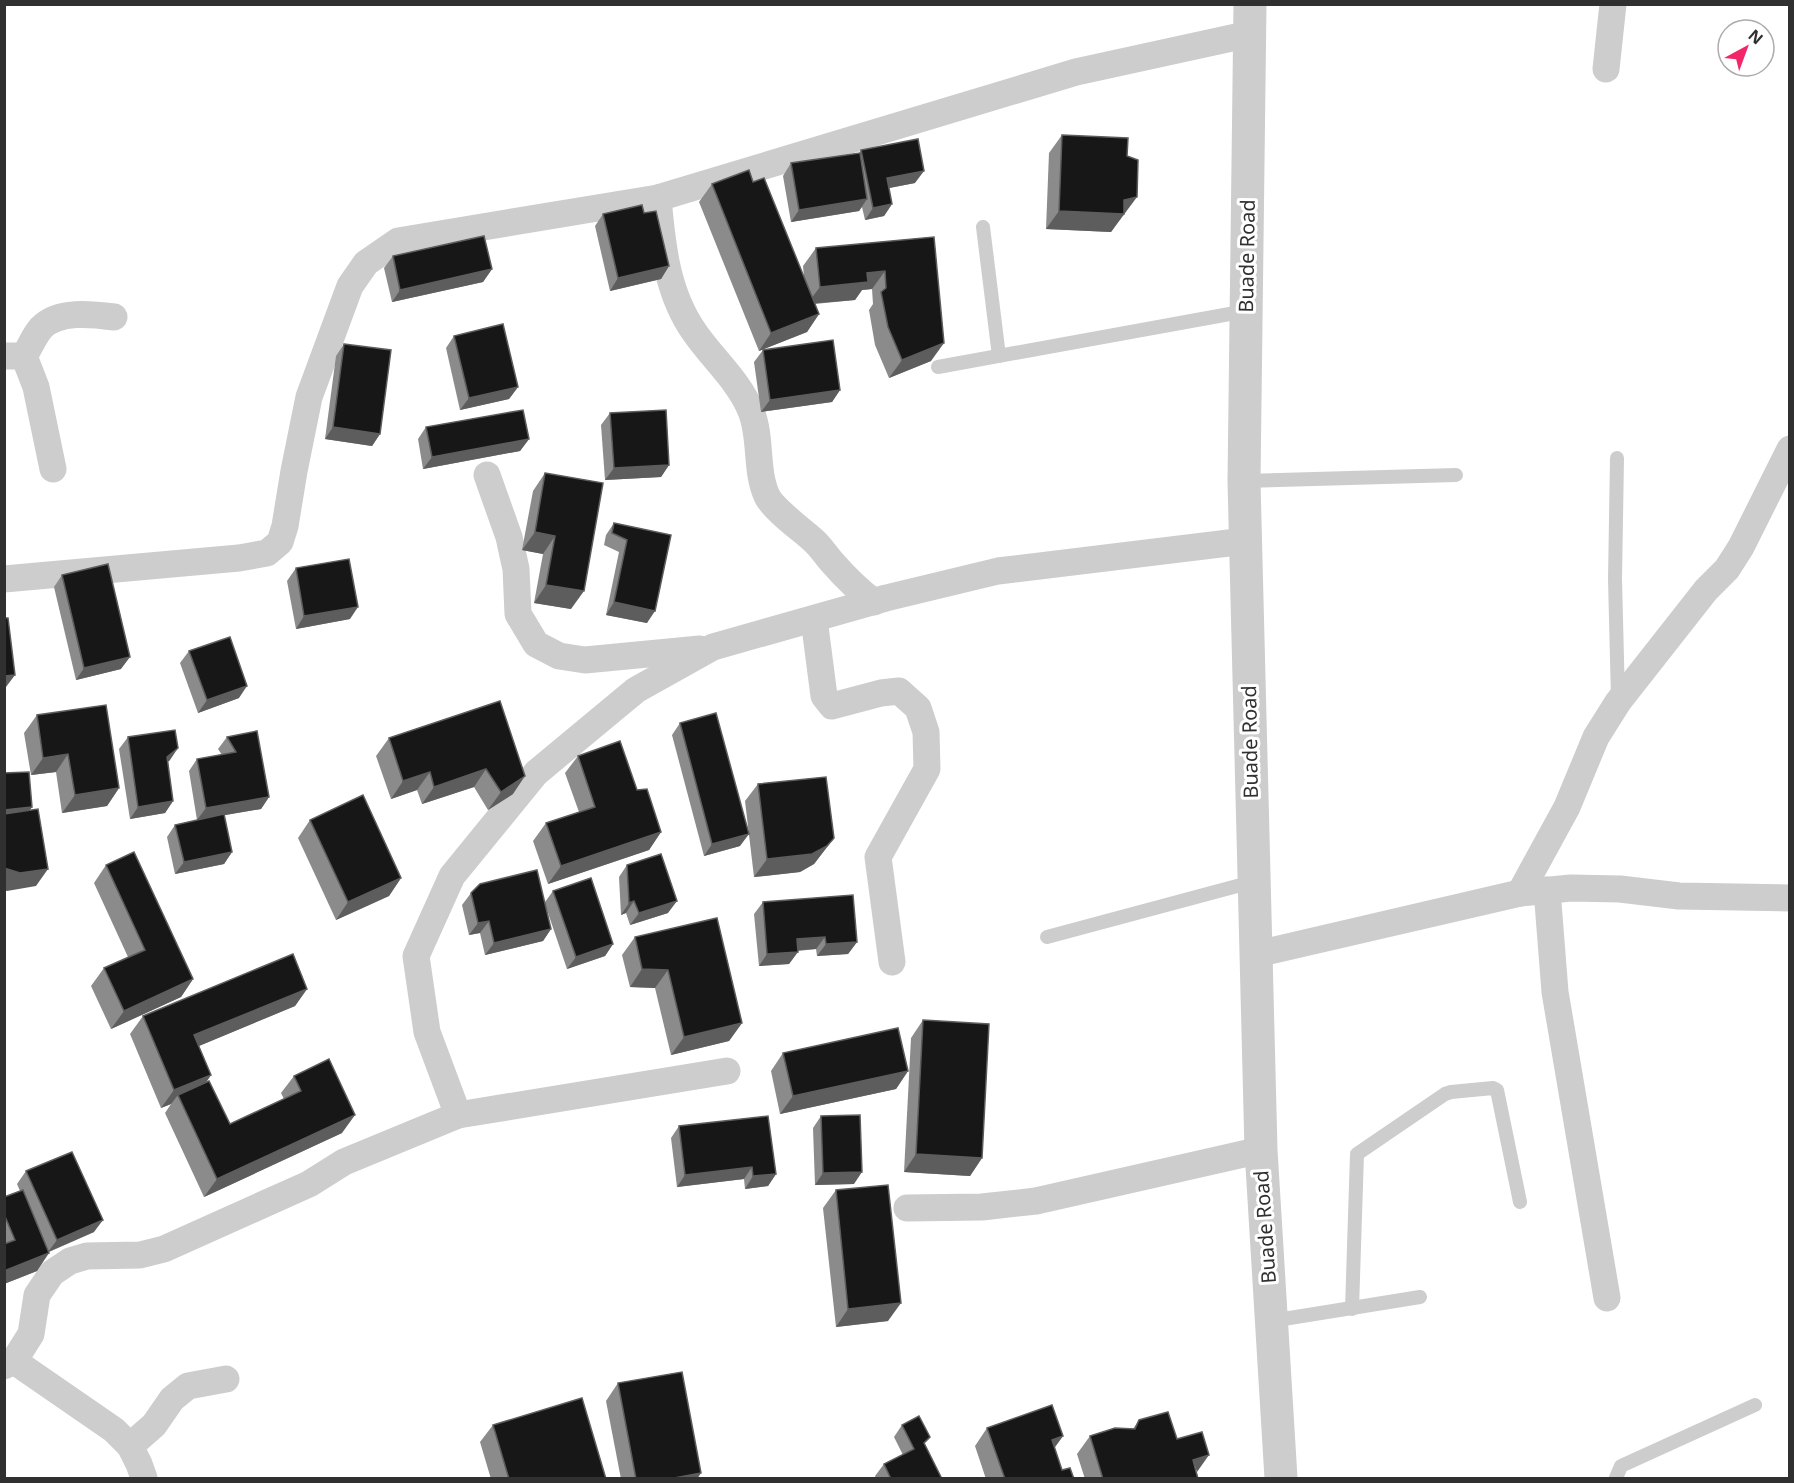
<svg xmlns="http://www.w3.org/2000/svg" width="1794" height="1483" viewBox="0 0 1794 1483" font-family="'Noto Sans',sans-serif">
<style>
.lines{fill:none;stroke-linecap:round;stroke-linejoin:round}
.service{stroke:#cdcdcd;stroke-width:14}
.minor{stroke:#cdcdcd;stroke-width:27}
.tertiary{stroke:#cdcdcd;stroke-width:33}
.wall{fill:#8b8b8b}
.shaded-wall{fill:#5d5d5d}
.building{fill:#171717;stroke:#5d5d5d;stroke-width:1.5}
.labels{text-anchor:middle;stroke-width:6;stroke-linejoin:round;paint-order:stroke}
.street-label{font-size:20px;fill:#303030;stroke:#fff}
</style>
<rect width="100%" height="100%" fill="#fff"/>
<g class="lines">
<g class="service">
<polyline points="983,227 999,356"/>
<polyline points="938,367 1246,311"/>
<polyline points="1617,458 1615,579 1618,699"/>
<polyline points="1244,481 1456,475"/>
<polyline points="1047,937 1252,882"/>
<polyline points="1352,1309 1357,1154 1445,1094 1451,1092 1493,1088 1497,1090 1520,1202"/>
<polyline points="1271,1321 1420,1297"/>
<polyline points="1616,1478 1621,1466 1755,1405"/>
</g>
<g class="minor">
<polyline points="1606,69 1613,4"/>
<path d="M658,198C662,245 667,294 695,333C713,359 739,381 751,411C762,438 755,470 767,496C773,509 802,530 813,540C820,546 825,554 831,561C844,576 858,590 874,602"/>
<path d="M4,356H24C30,347 34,336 41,328C58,310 92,314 114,317"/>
<polyline points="24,356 36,387 53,469"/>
<polyline points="487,475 509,537 516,569 518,614 536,644 559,656 585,660 700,649"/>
<polyline points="4,579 239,558 267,553 280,542 285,526 294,471 309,397 350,286 366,263 398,241 658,198 1076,72 1250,34"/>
<polyline points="814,619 824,696 832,706 881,693 899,691 918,708 926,732 927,769 878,857 892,962"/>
<polyline points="1547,890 1555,992 1607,1298"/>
<polyline points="1520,893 1567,807 1596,737 1618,702 1706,590 1727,569 1741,547 1790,449"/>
<polyline points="1257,954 1520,893 1571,888 1620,889 1679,896 1790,898"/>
<polyline points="458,1115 727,1071"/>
<polyline points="907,1208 982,1207 1036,1201 1261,1150"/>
<polyline points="14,1361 114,1430 130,1446 139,1464 144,1478"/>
<polyline points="4,1366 14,1361 31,1334 37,1295 52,1273 70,1261 87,1256 140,1255 164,1249 309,1184 344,1162 458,1115 427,1032 416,956 452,876 536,773 636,690 713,647 886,598 998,571 1245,541"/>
<polyline points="130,1446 154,1425 172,1399 188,1386 226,1379"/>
</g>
<polyline class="tertiary" points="1250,4 1244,481 1261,1150 1281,1478"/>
</g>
<g class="wall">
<polygon points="1062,135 1124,215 1122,216 1111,232 1046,229 1049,153"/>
<polygon points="861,150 915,183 889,188 892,204 884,216 865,220 862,207 859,211 791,222 783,176 791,163 859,153"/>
<polygon points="753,182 804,277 803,266 816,248 934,237 931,361 889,378 875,345 869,310 873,304 872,289 862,290 855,300 815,304 819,314 807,332 759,351 699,202 712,184"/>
<polygon points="644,213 669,266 661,279 610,291 595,226 603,214"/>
<polygon points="393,256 492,269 483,282 392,302 384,268"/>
<polygon points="454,336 518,387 509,399 460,410 446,348"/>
<polygon points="344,344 380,434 372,446 325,439 336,356"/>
<polygon points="763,350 840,390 832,402 761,412 754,362"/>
<polygon points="610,413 669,465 661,477 605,480 601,425"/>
<polygon points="426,427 529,439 520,451 423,469 418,439"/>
<polygon points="545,473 571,609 534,603 543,554 522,550 533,491"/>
<polygon points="614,523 671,535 647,623 606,615 619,552 604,545 606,535"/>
<polygon points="296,568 350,619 296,629 287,581"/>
<polygon points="62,575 121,669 76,680 54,587"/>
<polygon points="189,651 239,698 198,713 180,663"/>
<polygon points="500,701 513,794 488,810 474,787 422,804 417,790 391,799 376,756 389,738"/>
<polygon points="37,715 119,788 107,806 62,813 56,772 31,775 24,733"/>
<polygon points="680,723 740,846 704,856 672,735"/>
<polygon points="128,737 170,760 168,762 173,801 165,813 130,819 119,749"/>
<polygon points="227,737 269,797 261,809 224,815 232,852 224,864 175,874 167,837 175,825 197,820 189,771 197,759 222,755 218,749"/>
<polygon points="578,756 637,790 661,832 649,850 548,884 533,841 546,823 579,812 565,773"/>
<polygon points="758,784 834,838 814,864 800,872 754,877 745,801"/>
<polygon points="310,820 401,878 389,896 336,920 298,838"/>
<polygon points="106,865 193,979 181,997 111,1029 91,986 104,968 128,957 94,883"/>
<polygon points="627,865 668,913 630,925 626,913 621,915 619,877"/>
<polygon points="553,891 613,944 605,956 567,969 547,910 551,929 543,941 485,955 480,933 469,935 462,905 471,893 545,902"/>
<polygon points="763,902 857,942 848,954 817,956 816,949 798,951 789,964 759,966 754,914"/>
<polygon points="635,937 742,1023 729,1041 671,1055 655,988 630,987 622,955"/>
<polygon points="307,989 295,1006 199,1046 211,1075 206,1082 230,1124 284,1099 281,1093 294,1076 342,1133 204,1197 165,1113 171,1104 161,1108 130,1034 143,1016"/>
<polygon points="923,1020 982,1158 970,1176 904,1172 911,1038"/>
<polygon points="783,1053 908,1071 896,1089 780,1114 771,1071"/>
<polygon points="821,1116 854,1184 815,1185 813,1128"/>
<polygon points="679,1126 776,1174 768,1186 745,1189 744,1179 677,1187 671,1138"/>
<polygon points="26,1171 94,1232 49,1252 37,1271 4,1284 4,1197 20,1191 17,1184"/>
<polygon points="836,1190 888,1321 836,1327 823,1208"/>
<polygon points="618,1383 697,1479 621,1479 606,1401"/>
<polygon points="1139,1420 1177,1439 1197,1473 1198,1479 1085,1479 1077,1454 1090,1436 1133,1429"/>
<polygon points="493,1425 606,1479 491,1479 480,1442"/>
<polygon points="902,1425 925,1444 942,1479 876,1479 875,1476 884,1464 903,1455 894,1437"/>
<polygon points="987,1428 1063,1436 1054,1448 1062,1470 1074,1479 986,1479 975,1446"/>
</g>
<g class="shaded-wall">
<polygon points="924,171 915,183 879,190 887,178"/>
<polygon points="1137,197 1111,232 1046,229 1059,211"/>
<polygon points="867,199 859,211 791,222 799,210"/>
<polygon points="892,204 884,216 865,220 873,208"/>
<polygon points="669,266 661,279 610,291 618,278"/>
<polygon points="492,269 483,282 392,302 400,290"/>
<polygon points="885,271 872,289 862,290 855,300 807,304 820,287 867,273"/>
<polygon points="819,314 807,332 759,351 771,333"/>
<polygon points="944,343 931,361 889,378 902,360"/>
<polygon points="518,387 509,399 460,410 469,398"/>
<polygon points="840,390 832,402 761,412 770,400"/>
<polygon points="333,427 380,434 372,446 325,439"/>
<polygon points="529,439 520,451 423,469 432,457"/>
<polygon points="669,465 661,477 605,480 614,468"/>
<polygon points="535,532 555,536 543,554 522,550"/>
<polygon points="546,585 584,591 571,609 534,603"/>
<polygon points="614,602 655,611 647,623 606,615"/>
<polygon points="358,607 350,619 296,629 304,616"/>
<polygon points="130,657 121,669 76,680 84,668"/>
<polygon points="15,675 6,687 4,687 4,676"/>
<polygon points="247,686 239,698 198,713 207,700"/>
<polygon points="178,748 170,760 158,769 167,757"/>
<polygon points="68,754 56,772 31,775 43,758"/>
<polygon points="486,769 474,787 422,804 434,787"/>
<polygon points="430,772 417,790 391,799 403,781"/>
<polygon points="525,776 513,794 488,810 501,792"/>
<polygon points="119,788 107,806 62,813 75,795"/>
<polygon points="269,797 261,809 197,820 206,808"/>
<polygon points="173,801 165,813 130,819 138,807"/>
<polygon points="32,807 24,820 4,821 4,810"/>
<polygon points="661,832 649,850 548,884 561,866"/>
<polygon points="749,834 740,846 704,856 712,844"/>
<polygon points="834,838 814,864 800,872 754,877 767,859"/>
<polygon points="232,852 224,864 175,874 184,862"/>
<polygon points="4,868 48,869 36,886 7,891 4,890"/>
<polygon points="401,878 389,896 336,920 348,902"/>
<polygon points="634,901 626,913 621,915 629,903"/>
<polygon points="677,901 668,913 630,925 639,913"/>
<polygon points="489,921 480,933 469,935 478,923"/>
<polygon points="551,929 543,941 485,955 494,943"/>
<polygon points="825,937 816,949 788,951 797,939"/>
<polygon points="857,942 848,954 817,956 826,944"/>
<polygon points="613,944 605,956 567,969 576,957"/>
<polygon points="798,952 789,964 759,966 767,954"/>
<polygon points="642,969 668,970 655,988 630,987"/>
<polygon points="193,979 181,997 111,1029 124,1011"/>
<polygon points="307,989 295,1006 182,1053 194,1035"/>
<polygon points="742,1023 729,1041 671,1055 684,1037"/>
<polygon points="908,1071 896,1089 780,1114 793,1096"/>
<polygon points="211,1075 199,1093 178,1095 171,1104 161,1108 174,1090"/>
<polygon points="355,1115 342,1133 204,1197 217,1179"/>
<polygon points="916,1154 982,1158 970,1176 904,1172"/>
<polygon points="752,1167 744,1179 677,1187 685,1175"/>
<polygon points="862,1172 854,1184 815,1185 823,1173"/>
<polygon points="776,1174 768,1186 745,1189 753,1176"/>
<polygon points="103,1220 94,1232 48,1252 57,1240"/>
<polygon points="49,1253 37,1271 4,1284 4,1271"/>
<polygon points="901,1303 888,1321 836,1327 848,1309"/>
<polygon points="1063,1436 1050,1454 1052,1440"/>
<polygon points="1209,1455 1197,1472 1193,1460"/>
<polygon points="701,1473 697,1479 669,1479"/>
</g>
<g class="building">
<polygon points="1062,135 1128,138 1127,156 1138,160 1137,197 1124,200 1124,214 1059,211"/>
<polygon points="918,139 924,171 887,178 892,204 873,208 861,150"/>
<polygon points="860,153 867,199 799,210 791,163"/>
<polygon points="749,170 753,182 764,178 819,314 771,333 712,184"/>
<polygon points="642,205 644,213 656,211 669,266 618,278 603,214"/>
<polygon points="484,236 492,269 400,290 393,256"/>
<polygon points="934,237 944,343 902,360 888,327 881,292 886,288 885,271 867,273 868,282 820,287 816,248"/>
<polygon points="503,324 518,387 469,398 454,336"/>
<polygon points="833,340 840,390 770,400 763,350"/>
<polygon points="344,344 391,350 380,434 333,427"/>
<polygon points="523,410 529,439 432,457 426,427"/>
<polygon points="666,410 669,465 614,468 610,413"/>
<polygon points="545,473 603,483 584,591 546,585 555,536 535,532"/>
<polygon points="614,523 671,535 655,611 614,602 627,540 612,533"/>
<polygon points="349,559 358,607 304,616 296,568"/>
<polygon points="108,564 130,657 84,668 62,575"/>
<polygon points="4,618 8,618 15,675 4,676"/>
<polygon points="230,637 247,686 207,700 189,651"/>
<polygon points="500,701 525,776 501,792 486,769 434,787 430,772 403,781 389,738"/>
<polygon points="106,705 119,788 75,795 68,754 43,758 37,715"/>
<polygon points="716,713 749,834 712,844 680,723"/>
<polygon points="175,730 178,748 167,757 173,801 138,807 128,737"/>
<polygon points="257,731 269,797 206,808 197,759 236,752 227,737"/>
<polygon points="620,741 637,790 647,789 661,832 561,866 546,823 595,807 578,756"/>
<polygon points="29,772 32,807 4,810 4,773"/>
<polygon points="826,777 834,838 827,846 812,854 767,859 758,784"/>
<polygon points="363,795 401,878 348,902 310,820"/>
<polygon points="38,809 48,869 20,873 4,868 4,814"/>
<polygon points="224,814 232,852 184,862 175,825"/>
<polygon points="134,852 193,979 124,1011 104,968 145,950 106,865"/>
<polygon points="661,854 677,901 639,913 634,901 629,903 627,865"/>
<polygon points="537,870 551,929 494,943 489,921 478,923 471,893 480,884"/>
<polygon points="591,878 613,944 576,957 553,891"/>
<polygon points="853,895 857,942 826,944 825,937 797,939 798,952 767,954 763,902"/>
<polygon points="717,918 742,1023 684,1037 668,970 642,969 635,937"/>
<polygon points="293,954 307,989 194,1035 211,1075 174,1090 143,1016"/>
<polygon points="923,1020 989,1024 982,1158 916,1154"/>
<polygon points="898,1028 908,1071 793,1096 783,1053"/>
<polygon points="329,1059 355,1115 217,1179 178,1095 209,1081 230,1124 301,1091 294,1076"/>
<polygon points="860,1115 862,1172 823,1173 821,1116"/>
<polygon points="768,1116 776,1174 753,1176 752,1167 685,1175 679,1126"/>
<polygon points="72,1152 103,1220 57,1240 26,1171"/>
<polygon points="888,1185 901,1303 848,1309 836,1190"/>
<polygon points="23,1190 49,1253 4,1271 4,1244 15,1240 4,1214 4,1197"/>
<polygon points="682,1372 701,1473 669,1479 636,1479 618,1383"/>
<polygon points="582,1398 606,1479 509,1479 493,1425"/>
<polygon points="1052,1405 1063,1436 1052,1440 1062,1470 1070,1468 1074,1479 1005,1479 987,1428"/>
<polygon points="1168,1412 1177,1439 1202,1432 1209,1455 1193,1460 1198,1479 1103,1479 1090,1436 1115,1428 1135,1429 1139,1420"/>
<polygon points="919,1416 930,1437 924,1443 942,1479 891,1479 884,1464 914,1449 902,1425"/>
</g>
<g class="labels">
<g class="street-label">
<text transform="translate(1247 256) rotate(-89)" y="7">Buade Road</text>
<text transform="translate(1250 742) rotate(-91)" y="7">Buade Road</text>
<text transform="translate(1265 1227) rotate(-94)" y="7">Buade Road</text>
</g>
</g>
<rect width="1794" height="1483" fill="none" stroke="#303030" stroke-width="12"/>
<g transform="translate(1746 48) rotate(41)"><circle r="28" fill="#ffffff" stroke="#acacac" stroke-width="1.5"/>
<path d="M0-4.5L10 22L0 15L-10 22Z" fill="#f22669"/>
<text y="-9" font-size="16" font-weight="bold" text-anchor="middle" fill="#303030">N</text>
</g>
</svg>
